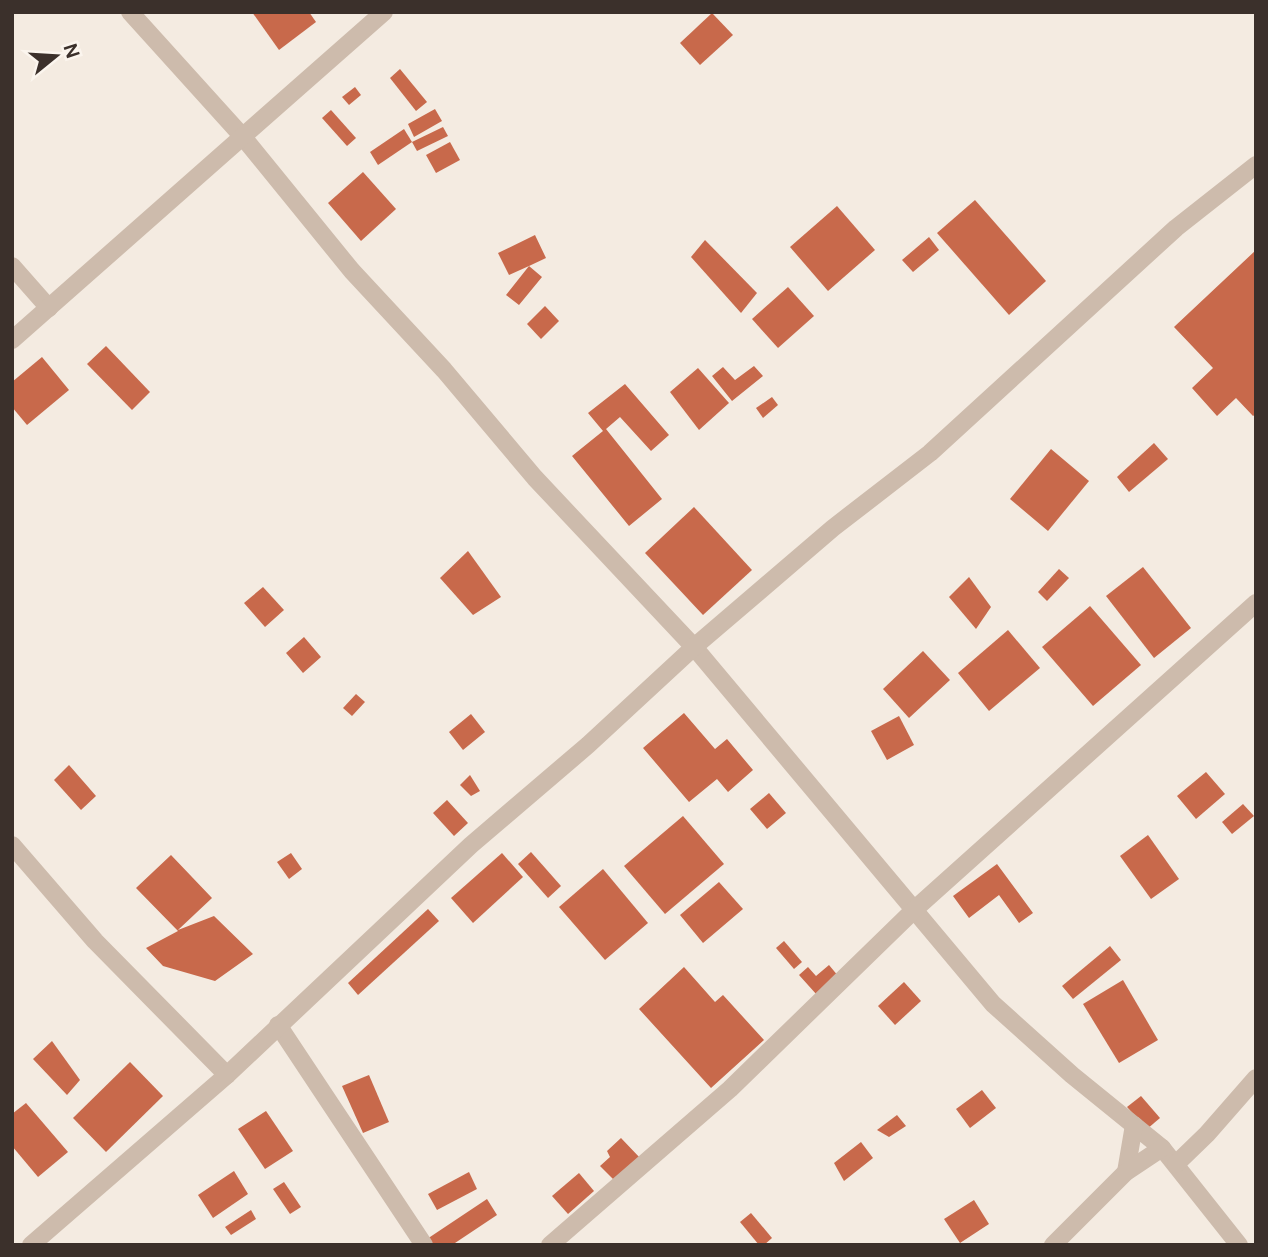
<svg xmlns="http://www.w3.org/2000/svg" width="1268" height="1257" viewBox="0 0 1268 1257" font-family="'DM Sans',sans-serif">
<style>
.building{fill:#c8694b}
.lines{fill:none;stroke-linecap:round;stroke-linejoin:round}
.minor{stroke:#cdbbac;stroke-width:18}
</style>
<rect width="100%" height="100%" fill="#f4ebe1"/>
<g class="building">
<polygon points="252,12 309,12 316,22 279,50"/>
<polygon points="712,13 733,35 700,65 680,43"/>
<polygon points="400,69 427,102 416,111 390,78"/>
<polygon points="355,87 361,95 349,105 342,97"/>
<polygon points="435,109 442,121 414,137 408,124"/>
<polygon points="331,110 356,138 347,146 322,118"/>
<polygon points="443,127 448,136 417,151 412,142"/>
<polygon points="404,129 412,142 378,165 370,152"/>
<polygon points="450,142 460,160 436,173 426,155"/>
<polygon points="363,172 396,209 361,241 328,203"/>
<polygon points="975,200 1046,281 1009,315 937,233"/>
<polygon points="837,206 875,250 828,291 790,247"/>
<polygon points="535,235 546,258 529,266 542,277 519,305 506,295 529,266 509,275 498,253"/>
<polygon points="929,237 939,250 913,272 902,260"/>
<polygon points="705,240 757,293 741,313 691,257"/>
<polygon points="1256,250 1256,414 1253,416 1236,398 1217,416 1192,388 1213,368 1174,327"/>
<polygon points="788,287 814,316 778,348 752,319"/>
<polygon points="545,306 559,321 541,339 527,324"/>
<polygon points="106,346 150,392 132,410 87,364"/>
<polygon points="42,357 69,390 27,425 12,407 12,382"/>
<polygon points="754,366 763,376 732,401 712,376 723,367 735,380"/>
<polygon points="698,368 729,403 699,430 670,392"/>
<polygon points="625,384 669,435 651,451 620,417 606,429 662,499 629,526 572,456 603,431 588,413"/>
<polygon points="772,397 778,405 763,418 756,408"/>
<polygon points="1154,443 1168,459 1129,492 1117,477"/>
<polygon points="1051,449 1089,481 1048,531 1010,499"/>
<polygon points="694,507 752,570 703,615 645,553"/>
<polygon points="468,551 501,597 473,615 440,578"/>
<polygon points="1143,567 1191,628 1154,658 1106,596"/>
<polygon points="1059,569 1069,578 1047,601 1038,592"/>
<polygon points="969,577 991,607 976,629 949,597"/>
<polygon points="263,587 284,610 265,627 244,603"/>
<polygon points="1090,606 1141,665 1093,706 1042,647"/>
<polygon points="1008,630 1040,668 989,711 958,673"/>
<polygon points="304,637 321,657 303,673 286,653"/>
<polygon points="923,651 950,680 909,718 883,689"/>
<polygon points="356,694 365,702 352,716 343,708"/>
<polygon points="684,713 715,749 727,739 753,770 728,792 717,779 689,802 643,748"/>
<polygon points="471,714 485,732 463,750 449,732"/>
<polygon points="899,716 914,745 887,760 871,731"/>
<polygon points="69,765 96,796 81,810 54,780"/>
<polygon points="1206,772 1225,794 1196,819 1177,796"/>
<polygon points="470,775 480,791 471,796 460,785"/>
<polygon points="769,793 786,813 767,829 750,809"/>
<polygon points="447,800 468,823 454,836 433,813"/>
<polygon points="1243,804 1254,816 1232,834 1222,822"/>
<polygon points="683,816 724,864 665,914 624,866"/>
<polygon points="1148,835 1179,879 1151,899 1120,856"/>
<polygon points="531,852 561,886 548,898 518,864"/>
<polygon points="291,853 302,869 289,879 277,862"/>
<polygon points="502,853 523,877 473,923 451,898"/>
<polygon points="171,855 212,898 178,930 214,916 253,954 215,981 163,966 146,948 178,931 136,888"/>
<polygon points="997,864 1033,913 1019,923 999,895 969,918 953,896"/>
<polygon points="603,869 648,923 605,960 559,907"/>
<polygon points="719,882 743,909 703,943 680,915"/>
<polygon points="428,909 439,921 358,995 348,983"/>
<polygon points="784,941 802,962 794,969 776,948"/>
<polygon points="1110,946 1121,960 1073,999 1062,986"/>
<polygon points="829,965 839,977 817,995 799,975 808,967 816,976"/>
<polygon points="684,967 715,1002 723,995 764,1040 711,1088 639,1009"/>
<polygon points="1123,980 1158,1040 1119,1063 1083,1004"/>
<polygon points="904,982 921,1001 895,1025 878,1006"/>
<polygon points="52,1041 80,1080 67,1095 33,1059"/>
<polygon points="130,1062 163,1096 106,1152 73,1118"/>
<polygon points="369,1075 389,1122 363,1133 342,1086"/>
<polygon points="982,1090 996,1108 970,1128 956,1109"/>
<polygon points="1141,1096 1160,1118 1147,1129 1127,1107"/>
<polygon points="26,1103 68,1152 38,1177 12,1146 12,1114"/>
<polygon points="266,1111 293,1151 265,1169 238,1129"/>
<polygon points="897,1115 906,1126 889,1137 877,1130"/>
<polygon points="621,1138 641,1159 617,1183 600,1166 610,1157 607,1151"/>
<polygon points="861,1142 873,1158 844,1181 834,1163"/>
<polygon points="234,1171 248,1194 213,1218 198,1195"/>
<polygon points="469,1172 477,1189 437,1210 428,1194"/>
<polygon points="579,1173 594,1191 568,1214 552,1196"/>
<polygon points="284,1182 301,1207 290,1214 273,1189"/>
<polygon points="487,1199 497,1215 452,1245 430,1245 427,1239"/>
<polygon points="974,1200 989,1224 960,1243 944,1219"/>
<polygon points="251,1210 256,1219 231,1235 225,1227"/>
<polygon points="751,1213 772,1238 764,1245 759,1245 740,1222"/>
</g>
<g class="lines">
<g class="minor">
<polyline points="130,12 243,137 352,271 444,370 535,478 694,647 993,1004 1072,1075 1162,1148 1239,1245"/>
<polyline points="12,266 49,308"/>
<polyline points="12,340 384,12"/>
<polyline points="12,845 95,941 227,1075"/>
<polyline points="278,1025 424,1245"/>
<polyline points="1176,1164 1207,1134 1256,1078"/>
<polyline points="1126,1172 1134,1125"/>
<polyline points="31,1245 227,1075 471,845 588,745 694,647 833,528 930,453 1176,228 1256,165"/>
<polyline points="550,1245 730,1089 915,909 1256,603"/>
<polyline points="1053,1245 1126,1172 1162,1148"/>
</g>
</g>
<rect width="1268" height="1257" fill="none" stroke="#3b302b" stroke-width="28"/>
<g transform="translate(56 56) rotate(72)" stroke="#fbf5ee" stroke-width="5" paint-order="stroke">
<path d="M0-5L12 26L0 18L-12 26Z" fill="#3b302b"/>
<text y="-10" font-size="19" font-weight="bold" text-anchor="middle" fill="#3b302b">N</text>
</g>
</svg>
